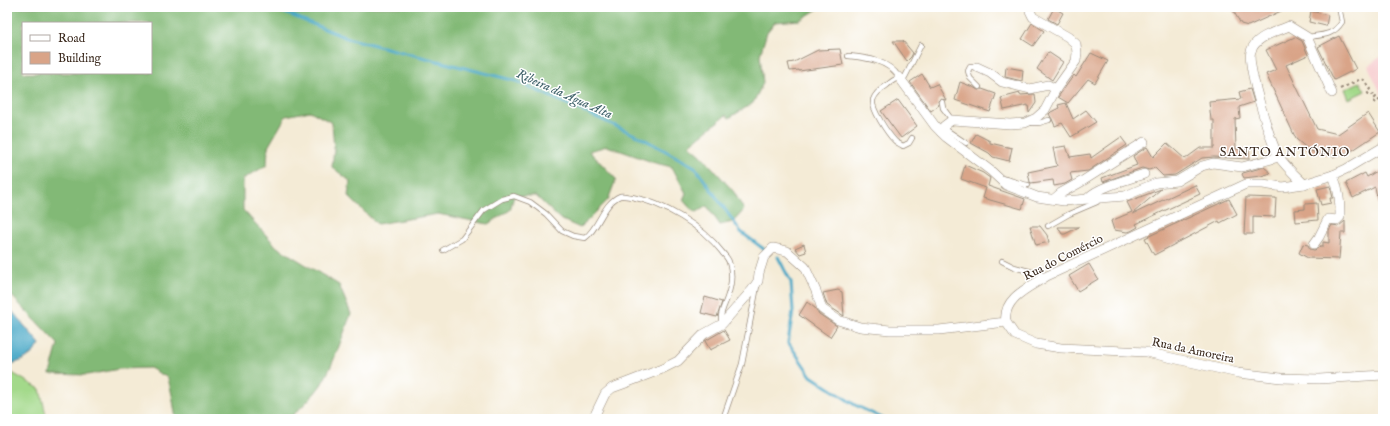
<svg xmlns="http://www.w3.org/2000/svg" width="1390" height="426" viewBox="0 0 1390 426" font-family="'IM FELL English',serif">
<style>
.built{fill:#f7cfd1}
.green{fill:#a3d98a;stroke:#6f8254}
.forest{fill:#82b976;stroke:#5e724a;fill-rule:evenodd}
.water{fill:#47a7c6;stroke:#416872}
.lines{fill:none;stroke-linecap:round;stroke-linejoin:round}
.stream{stroke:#47a7c6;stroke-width:3}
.building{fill:#d9a488}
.service-casing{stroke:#988a7a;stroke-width:6}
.minor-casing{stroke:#988a7a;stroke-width:10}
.path{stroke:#988a7a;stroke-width:2;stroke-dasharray:3 3;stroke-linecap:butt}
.service{stroke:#fff;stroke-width:4.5}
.minor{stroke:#fff;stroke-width:9}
.labels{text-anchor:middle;stroke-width:3;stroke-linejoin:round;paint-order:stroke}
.street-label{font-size:12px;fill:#3b2a1e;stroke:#fff}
.water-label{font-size:13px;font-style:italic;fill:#40626a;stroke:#fff}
.neighbourhood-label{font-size:13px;letter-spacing:1px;fill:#3b2a1e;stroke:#fff}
</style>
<rect width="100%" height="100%" fill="#fff"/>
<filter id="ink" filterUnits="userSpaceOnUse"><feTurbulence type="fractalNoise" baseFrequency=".025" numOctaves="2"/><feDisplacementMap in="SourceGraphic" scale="8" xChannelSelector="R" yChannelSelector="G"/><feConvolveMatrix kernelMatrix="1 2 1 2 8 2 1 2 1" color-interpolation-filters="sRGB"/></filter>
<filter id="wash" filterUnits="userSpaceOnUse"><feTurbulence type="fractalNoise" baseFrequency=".012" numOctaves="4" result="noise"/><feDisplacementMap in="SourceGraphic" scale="16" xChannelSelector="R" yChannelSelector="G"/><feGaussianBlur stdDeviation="0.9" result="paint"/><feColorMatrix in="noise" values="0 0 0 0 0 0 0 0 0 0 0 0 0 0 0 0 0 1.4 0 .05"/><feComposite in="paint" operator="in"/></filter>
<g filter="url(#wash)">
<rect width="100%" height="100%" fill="#f4ebd6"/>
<polygon class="built" points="1383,55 1383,98 1368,66"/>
<g class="green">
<polygon points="1360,82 1365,91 1349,99 1345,89"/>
<polygon points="7,370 40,389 47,419 7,419"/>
</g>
<path class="forest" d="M7,7H821L800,20L775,22L767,32L760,55L763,83L753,103L729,118L726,115L689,145L701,155L734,192L744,210L733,222L720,225L707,206L697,212L690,208L683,200L686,193L672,167L655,163L607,146L589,151L616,179L608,200L580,228L560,219L536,196H514L510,210L488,224L438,214L377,224L348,196L350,181L332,167L334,149L332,123L310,111L286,116L268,147L267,165L243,179V210L277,247L339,285L351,314C342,337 334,364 321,385C312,398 300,408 289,419H176L172,395L168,378L150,368L119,369L87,375L50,374L58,344L7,291ZM23,23H151V73H23Z"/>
<path class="water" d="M7,305L40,344C35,354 20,364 8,364L7,362Z"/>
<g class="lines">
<g class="stream">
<polyline points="271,7 347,38 516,81 640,137 695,167 741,232 765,250"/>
<polyline points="778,257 791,282 793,311 788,342 811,376 855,405 884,419"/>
</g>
</g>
<g id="blocks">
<g class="building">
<polygon points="1231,7 1290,7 1248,26 1241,24"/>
<polygon points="1054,8 1063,13 1057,24 1048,19"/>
<polygon points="1311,11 1328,15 1326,26 1309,22"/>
<polygon points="1032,23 1044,31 1033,46 1022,39"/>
<polygon points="1339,36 1356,69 1334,80 1318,47"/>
<polygon points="1295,37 1302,41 1308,55 1286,65 1317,129 1338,134 1368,113 1380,132 1350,152 1333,157 1329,151 1326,152 1327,155 1310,151 1296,139 1266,74 1276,70 1266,50"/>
<polygon points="893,41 903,41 913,53 911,57 907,61"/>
<polygon points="840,49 843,65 799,71 799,70 790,71 788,63 794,62 818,50"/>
<polygon points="1048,52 1063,62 1052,80 1037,69"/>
<polygon points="1091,53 1108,61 1095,83 1088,79 1068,103 1058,97 1074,75 1076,77"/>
<polygon points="1006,67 1023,70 1022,81 1005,77"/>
<polygon points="922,74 930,87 937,84 946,100 940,99 938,101 939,105 931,111 910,82"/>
<polygon points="960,82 973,87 978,90 982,89 996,94 990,112 955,100"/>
<polygon points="1250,89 1254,102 1239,107 1240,118 1235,119 1236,149 1249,150 1249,159 1214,157 1202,158 1175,175 1163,176 1155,168 1149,170 1142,168 1103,182 1102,178 1137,165 1133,156 1147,147 1153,157 1167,143 1185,159 1200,148 1214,148 1214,120 1211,120 1209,102 1241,99 1239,92"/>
<polygon points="1020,93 1020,95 1035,94 1036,103 1029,113 1028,105 1004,110 1001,98"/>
<polygon points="898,100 917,126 901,138 881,111"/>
<polygon points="1066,103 1073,119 1086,110 1096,122 1071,137 1062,123 1055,126 1052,119 1049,114 1051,112 1059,108 1058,105"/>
<polygon points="976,134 990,141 990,143 1012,148 1009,161 993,157 989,153 971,143"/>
<polygon points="1121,137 1127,145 1088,171 1070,173 1072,180 1065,184 1054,186 1053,180 1031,183 1030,182 1028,172 1057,166 1053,148 1066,146 1070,157 1090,154 1091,158"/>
<polygon points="965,165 983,173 987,176 990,178 988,186 1025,199 1022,209 983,198 986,188 961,179"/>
<polygon points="1264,167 1271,173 1261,176 1244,178 1242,174 1243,173"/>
<polygon points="1383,170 1383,206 1379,207 1375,187 1353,198 1346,183 1365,173 1367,177 1377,171 1378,173"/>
<polygon points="1195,185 1200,194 1136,224 1138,227 1131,231 1127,232 1114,230 1111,221 1132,212 1127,202 1161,189 1133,213 1133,214"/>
<polygon points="1330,186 1333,198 1330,198 1331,203 1321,205 1317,189"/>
<polygon points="1246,197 1276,198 1275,217 1253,216 1253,234 1244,234"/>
<polygon points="1229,199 1237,214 1220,223 1219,221 1154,255 1145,238"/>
<polygon points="1317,203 1318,220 1296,222 1295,210 1305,209 1305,204"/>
<polygon points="1345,221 1345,233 1341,233 1339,259 1308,258 1299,253 1303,244 1308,245 1310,249 1314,250 1317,249 1320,246 1323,246 1323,242 1329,243 1329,230 1332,225 1339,226"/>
<polygon points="1030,226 1040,226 1047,235 1049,242 1036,245"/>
<polygon points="1058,227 1079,227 1065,234 1062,234"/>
<polygon points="804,244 806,252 800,254 795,248"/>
<polygon points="1089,264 1098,279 1078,291 1069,276"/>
<polygon points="838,290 842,292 844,316 827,305 823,293"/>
<polygon points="705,297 722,302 717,317 701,313"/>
<polygon points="807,302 815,308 819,314 837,326 830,337 799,315"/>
<polygon points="724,330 730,340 710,350 705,341"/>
</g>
</g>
</g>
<g filter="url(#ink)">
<use href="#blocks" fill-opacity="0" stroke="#988a7a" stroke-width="1"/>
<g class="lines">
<defs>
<g id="service">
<path d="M1307,37C1322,35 1333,36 1342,22L1339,7"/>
<path d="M848,56C867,58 888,60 899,77"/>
<polyline points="977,67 970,67 968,71 970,78 979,87"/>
<polyline points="942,102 943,108 952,120"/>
<polyline points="1032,123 1039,123 1049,120"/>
<polyline points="944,126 948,131 966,143"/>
<path d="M912,138L909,143L903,146C900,144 897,143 895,141C888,134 871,109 873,100C875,94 881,89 886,86C892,81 897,77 905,77L921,45"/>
<path d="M1000,178C1010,179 1018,184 1028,185"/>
<polyline points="1048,226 1069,214 1097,202 1098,199"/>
<path d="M443,250L462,239L484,210L502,199L514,196L530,202L546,214L562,231L573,236L585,238C600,227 602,204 620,196C624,195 628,197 632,197C664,203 702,226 722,252C724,255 728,258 729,262C733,273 731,287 727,298C724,307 719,314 722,324"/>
<polyline points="1002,261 1014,267 1047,276"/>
<polyline points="723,419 742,364 757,286"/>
</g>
<g id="minor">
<polyline points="977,67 990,73 1002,82 1030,89 1048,85 1056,89"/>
<polyline points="899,77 935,126 946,137 991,171 1006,185 1037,197 1064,201 1125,196 1156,183 1177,181 1202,166 1213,163 1242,167 1279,157"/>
<polyline points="941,132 944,126 952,120 1010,124 1025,123 1036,118 1045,110 1056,89 1076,61 1077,53 1076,44 1068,37 1033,17 1030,11 1031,7"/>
<path d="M1304,184C1296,176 1286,167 1279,157C1271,144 1246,64 1251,51C1256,36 1276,32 1289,26L1307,37L1332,93"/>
<path d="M1089,197C1098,187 1130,179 1144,174"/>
<polyline points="1054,199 1061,193 1081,182 1144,142"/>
<path d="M1314,244L1319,237L1328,219L1337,220L1340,217C1340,201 1339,190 1333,175"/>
<polyline points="1006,322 1015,335 1036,344 1061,348 1146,352 1238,373 1281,378 1319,379 1383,375"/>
<path d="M593,419L605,394L612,388L623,384L662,369L678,361L704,334L722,324L752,290L758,281L759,273L764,257L773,248L787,251L805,267L816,291L822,309L838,320L860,327L890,330H939L1006,322C1002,298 1030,287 1047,276L1246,184H1263L1283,187L1304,184L1333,175L1346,169L1383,147"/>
</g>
</defs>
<use href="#service" class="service-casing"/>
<use href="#minor" class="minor-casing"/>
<polyline class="path" points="1340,89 1361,79 1364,80 1370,89 1367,92 1370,96 1374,94 1376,97 1373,100 1376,103 1379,100 1383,106 1382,107 1383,110"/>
<use href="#service" class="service"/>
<use href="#minor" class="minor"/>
</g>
</g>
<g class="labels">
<g class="street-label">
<text transform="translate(1063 257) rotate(-27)" y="4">Rua do Comércio</text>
<text transform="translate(1193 350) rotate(12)" y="4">Rua da Amoreira</text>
</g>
<g class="water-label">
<text transform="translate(565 93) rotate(24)" y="5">Ribeira da Água Alta</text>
</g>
<g class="neighbourhood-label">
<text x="1285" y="156">SANTO ANTÓNIO</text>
</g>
</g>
<rect width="1390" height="426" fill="none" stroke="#fff" stroke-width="24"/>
<rect x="22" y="22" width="130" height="52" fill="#ffffff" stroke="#b1aaa5"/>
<rect x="30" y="35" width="20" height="6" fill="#ffffff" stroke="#b1aaa5"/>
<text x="58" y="42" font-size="12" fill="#3b2a1e">Road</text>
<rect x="30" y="52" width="20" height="12" fill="#d9a488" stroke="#b1aaa5"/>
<text x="58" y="62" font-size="12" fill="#3b2a1e">Building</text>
</svg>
